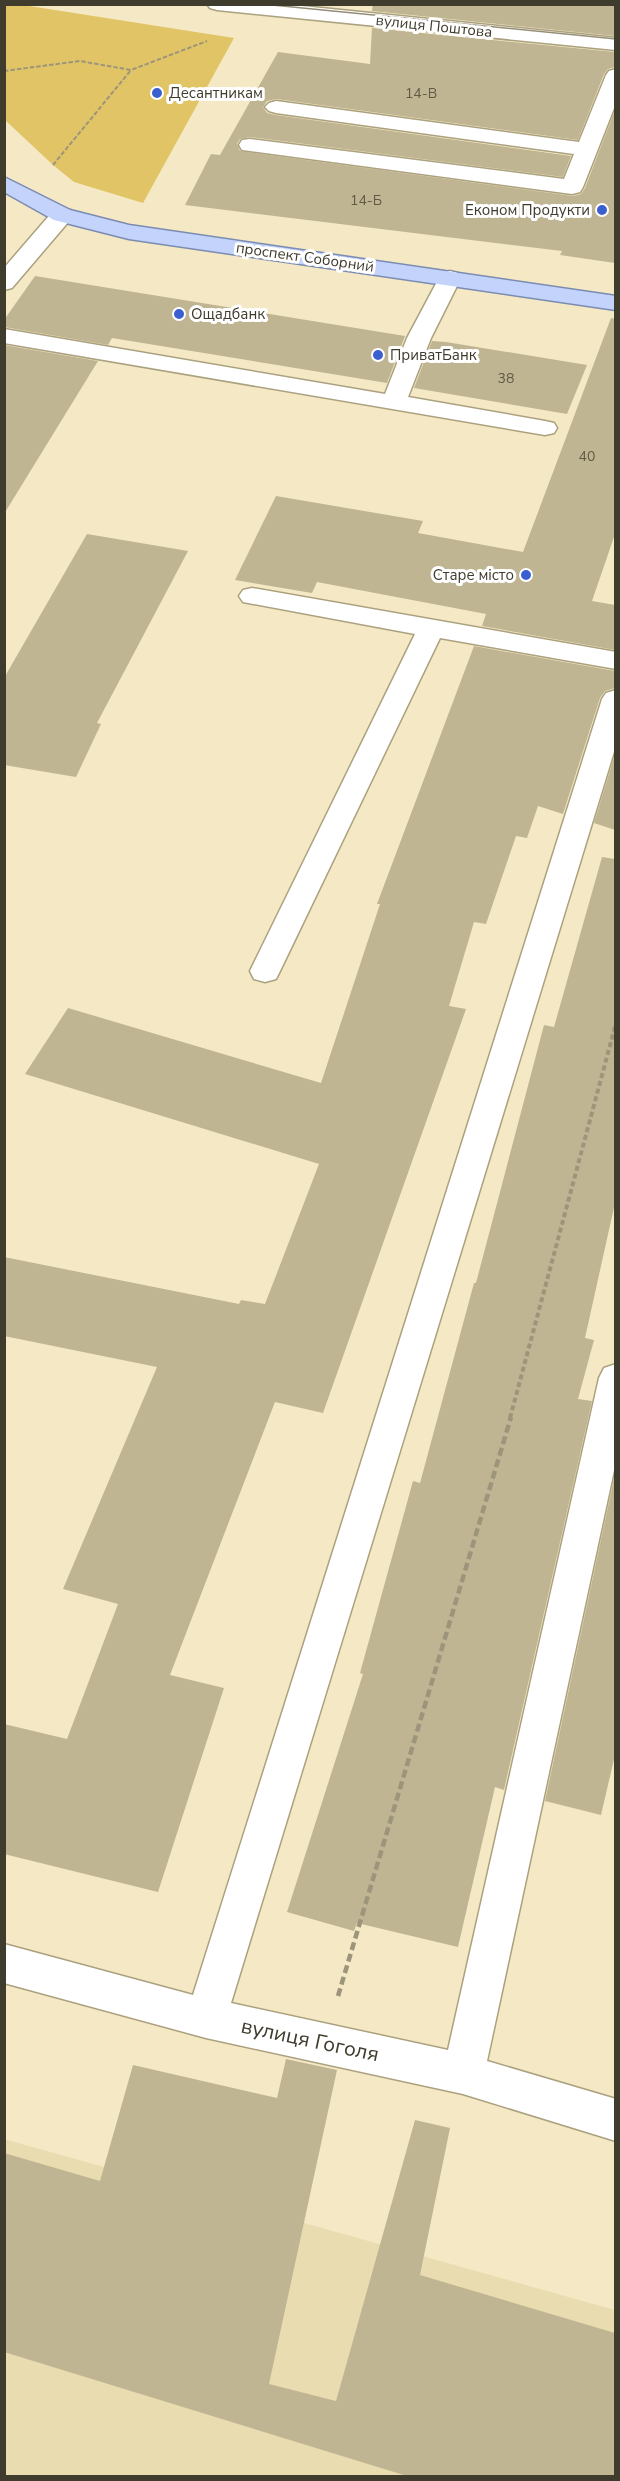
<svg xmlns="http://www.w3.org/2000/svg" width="620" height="2481" viewBox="0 0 620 2481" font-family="'Nunito Sans',sans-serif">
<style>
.built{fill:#eadcb1}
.green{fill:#e1c465}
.building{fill:#c0b592}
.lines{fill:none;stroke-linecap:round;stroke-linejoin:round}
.minor-casing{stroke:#aca17f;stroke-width:3}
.major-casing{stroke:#7b8bb1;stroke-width:3}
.path-far2{stroke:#9d957b;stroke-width:2;stroke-dasharray:4.5 2;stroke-linecap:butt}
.path-far1{stroke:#9d957b;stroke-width:4;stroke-dasharray:5 3;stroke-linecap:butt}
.path{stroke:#9d957b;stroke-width:4.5;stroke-dasharray:8 4;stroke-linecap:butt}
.minor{fill:#fff;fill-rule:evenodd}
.major{fill:#c3d3fb;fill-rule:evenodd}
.tram{stroke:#958d74;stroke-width:1.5}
.poi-dot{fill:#3b5fd0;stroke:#fff;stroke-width:2}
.labels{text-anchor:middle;stroke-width:6;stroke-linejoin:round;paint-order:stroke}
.far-number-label{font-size:14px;fill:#605a46}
.far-street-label{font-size:15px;fill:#403c2d;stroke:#fff}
.far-poi-label{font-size:15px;fill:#403c2d;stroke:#fff;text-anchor:start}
.near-street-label{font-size:21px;fill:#403c2d;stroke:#fff}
</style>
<rect width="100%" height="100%" fill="#f4e9c4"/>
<polygon class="built" points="4,2139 615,2310 615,2476 5,2476"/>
<polygon class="green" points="4,5 23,5 234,38 143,203 74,182 53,165 5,120"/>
<g class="building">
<polygon points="373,4 615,4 615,36 372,11"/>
<polygon points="372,28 615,52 615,67 608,69 604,74 578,140 276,99 267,101 263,107 267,113 276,115 571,156 563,177 250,137 240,139 237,144 240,151 573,196 581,194 585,188 615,110 615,263 560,255 562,251 185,205 211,154 220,155 278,52 370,64"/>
<polygon points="35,276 405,336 387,383 112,338 108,345 4,327 4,320"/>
<polygon points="611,318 615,319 615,534 592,601 615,605 615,650 482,626 486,614 317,582 312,593 235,580 276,496 423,521 418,533 523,552"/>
<polygon points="432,341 446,342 587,365 567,414 414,388"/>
<polygon points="4,345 98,361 4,514"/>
<polygon points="87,534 188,551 97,723 101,724 76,777 4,765 4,678"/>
<polygon points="474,646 615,671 615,688 605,691 600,698 563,814 538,806 527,838 516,836 486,924 474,922 449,1006 466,1009 323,1413 275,1402 170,1675 224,1688 158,1892 4,1854 4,1724 67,1739 118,1604 63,1589 157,1367 4,1336 4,1257 239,1304 241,1300 265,1304 319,1164 25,1074 68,1008 321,1083 380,904 377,904"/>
<polygon points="615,754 615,830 594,823"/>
<polygon points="602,857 615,859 615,1203 585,1338 594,1340 578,1399 592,1401 504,1790 495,1787 458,1947 357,1923 354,1931 287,1912 363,1674 360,1673 413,1481 420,1483 474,1283 476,1283 544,1025 554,1027"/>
<polygon points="615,1474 615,1755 601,1815 545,1801"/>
<polygon points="286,2059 337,2070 269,2384 336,2401 415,2120 450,2128 420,2275 615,2333 615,2476 407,2476 4,2352 4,2153 100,2181 133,2065 277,2098"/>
</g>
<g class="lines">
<defs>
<g id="minor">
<polygon points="207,4 282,4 616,38 616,50 217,10 210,8"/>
<polygon points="616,69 616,103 583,187 580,192 572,194 250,151 242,150 239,145 242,140 250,139 564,179 574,154 276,113 269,111 265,107 269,103 276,101 579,142 606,75 609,71"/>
<polygon points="62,208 70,210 73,215 70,220 12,288 4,290 4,268 54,210"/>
<polygon points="450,271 458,273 461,278 431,338 408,397 545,421 554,423 557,428 554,433 545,435 4,343 4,329 385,394 407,338 439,278 442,273"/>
<polygon points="252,588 616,652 616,669 440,638 280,971 276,979 265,982 254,979 250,971 415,634 243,602 239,596 243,590"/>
<polygon points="616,690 616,745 231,2003 448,2050 599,1378 604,1368 616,1364 616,1461 487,2061 616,2099 616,2141 463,2094 206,2038 4,1983 4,1944 193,1995 602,699 606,693"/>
</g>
<polygon id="major" points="4,177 70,210 129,225 616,296 616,310 129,239 54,220 4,192"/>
</defs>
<use href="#minor" class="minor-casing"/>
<use href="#major" class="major-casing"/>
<g class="path-far2">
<polyline points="4,71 80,61 131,70 207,41"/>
<polyline points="53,165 131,70"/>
</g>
<polyline class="path-far1" points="510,1418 616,1023"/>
<polyline class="path" points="338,1996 511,1417"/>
<use href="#minor" class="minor"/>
<use href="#major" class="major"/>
<polyline class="tram" points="262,4 616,39"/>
</g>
<g class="poi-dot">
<circle cx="157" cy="93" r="6"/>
<circle cx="602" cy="210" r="6"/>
<circle cx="179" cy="314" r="6"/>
<circle cx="378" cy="355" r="6"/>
<circle cx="526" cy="575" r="6"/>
</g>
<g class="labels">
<g class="far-number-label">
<text x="421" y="98">14-В</text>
<text x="366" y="205">14-Б</text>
<text x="506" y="383">38</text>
<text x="587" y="461">40</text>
</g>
<g class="far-street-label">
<text transform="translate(434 26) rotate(6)" y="5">вулиця Поштова</text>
<text transform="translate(305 257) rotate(8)" y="5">проспект Соборний</text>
</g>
<g class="far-poi-label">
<text x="169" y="98">Десантникам</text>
<text x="590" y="215" text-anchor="end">Економ Продукти</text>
<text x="191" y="319">Ощадбанк</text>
<text x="390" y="360">ПриватБанк</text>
<text x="514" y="580" text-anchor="end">Старе мiсто</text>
</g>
<g class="near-street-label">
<text transform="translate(310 2040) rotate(12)" y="7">вулиця Гоголя</text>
</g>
</g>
<rect width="620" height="2481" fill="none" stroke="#403c2d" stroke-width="12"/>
</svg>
